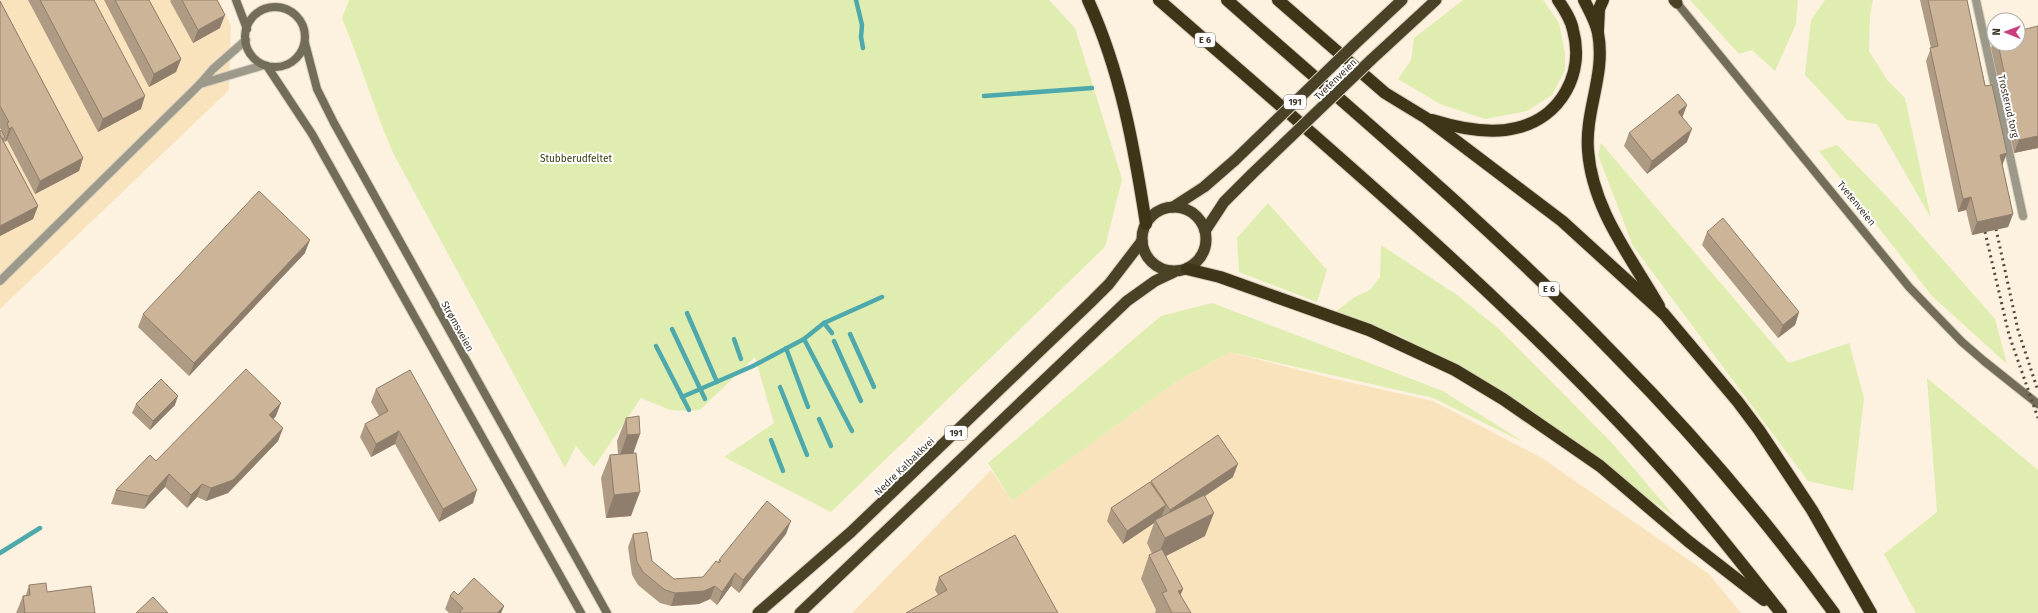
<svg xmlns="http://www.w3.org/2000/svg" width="2038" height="613" viewBox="0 0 2038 613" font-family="'Fira Sans',sans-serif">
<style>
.built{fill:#f9e3bd}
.green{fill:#dfedb0}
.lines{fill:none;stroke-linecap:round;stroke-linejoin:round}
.stream{stroke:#4ea9ac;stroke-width:4.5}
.pedestrian-casing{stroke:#d9d0be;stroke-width:10}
.minor-casing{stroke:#d9d0be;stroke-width:10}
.secondary-casing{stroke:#d9d0be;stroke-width:10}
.trunk-casing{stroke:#d9d0be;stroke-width:13}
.motorway-casing{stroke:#d9d0be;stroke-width:14}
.pedestrian{stroke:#9c988a;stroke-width:8}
.minor{stroke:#9c988a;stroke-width:8}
.secondary{stroke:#736c58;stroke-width:8}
.trunk{stroke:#4a4227;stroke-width:11}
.motorway{stroke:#3e3518;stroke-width:12}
.rail{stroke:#50493c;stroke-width:3;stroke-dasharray:2 4;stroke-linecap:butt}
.trunk-bridge-casing{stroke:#d9d0be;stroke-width:13;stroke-linecap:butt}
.trunk-bridge{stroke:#4a4227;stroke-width:11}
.wall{fill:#af9b84}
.shaded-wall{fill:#8f7e6b}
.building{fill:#ccb499;stroke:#8f7e6b}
.labels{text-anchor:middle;stroke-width:4;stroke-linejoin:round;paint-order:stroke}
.shield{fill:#fff;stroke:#767168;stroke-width:1}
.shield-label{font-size:9px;font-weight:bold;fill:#3b3428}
.street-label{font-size:10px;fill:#3b3428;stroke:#fff}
.park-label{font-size:10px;fill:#343c0b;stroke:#fff}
</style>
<rect width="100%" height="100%" fill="#fcf2df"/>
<g class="built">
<polygon points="0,0 219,0 231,26 229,90 0,309"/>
<polygon points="1230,352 1330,378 1433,401 1542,458 1709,574 1741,613 852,613 991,470 1012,501 1176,382"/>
</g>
<g class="green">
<path d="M349,0H1049L1075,28L1122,179L1105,247L831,512L724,457L774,423L755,357L700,410L686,411L670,410L641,398L594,467L576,446L565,468L394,155C374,110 361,63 342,18Z"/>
<polygon points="1463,0 1543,0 1559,23 1565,53 1565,70 1552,95 1527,111 1485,119 1440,104 1398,79 1411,60 1414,38"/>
<polygon points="1690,0 1798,0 1796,24 1775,71 1752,50 1739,54"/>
<polygon points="1825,0 1873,0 1870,15 1869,51 1887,80 1905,98 1931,218 1877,124 1847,120 1805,75 1811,20"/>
<polygon points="1601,143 1789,363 1849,343 1864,398 1853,491 1808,481 1633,246 1598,155"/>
<polygon points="1837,145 1892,202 1995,319 2007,364 1932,296 1819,151"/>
<polygon points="1268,203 1327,270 1317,302 1239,272 1237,238"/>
<polygon points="1381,245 1457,295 1499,329 1613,444 1675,517 1494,387 1400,336 1335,312 1355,297 1370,290 1380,277"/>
<polygon points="1212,303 1443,391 1525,443 1433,398 1230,352 1176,382 1012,501 988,463 1161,316"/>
<polygon points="1927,378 2038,470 2038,613 1916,613 1884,554 1937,512"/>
</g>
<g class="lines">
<g class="stream">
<polyline points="856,0 862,25 861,37 863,48"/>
<polyline points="984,96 1092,88"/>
<polyline points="687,313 717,382"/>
<polyline points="824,323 832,333"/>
<polyline points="672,329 705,399"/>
<polyline points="850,334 874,387"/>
<polyline points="734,339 741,359"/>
<polyline points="804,339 852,431"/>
<polyline points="834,341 861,401"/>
<polyline points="656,346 689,410"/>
<polyline points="786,348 808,407"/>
<polyline points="780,387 807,455"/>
<polyline points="682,397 753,366 804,339 824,323 882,297"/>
<polyline points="819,419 831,446"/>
<polyline points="771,440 783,471"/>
<polyline points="0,553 40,528"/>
</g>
<defs>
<polyline id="pedestrian" points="1976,0 2023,216"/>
<g id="minor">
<polyline points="200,84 264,65"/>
<polyline points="0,281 200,84 213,69 246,40"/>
</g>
<g id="secondary">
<polyline points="236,0 247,29"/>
<polyline points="1677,3 1909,287 1962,342 1984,361 2038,404"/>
<circle cx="275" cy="37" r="30"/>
<polyline points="305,43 317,89 334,123 607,613"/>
<polyline points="267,66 312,134 581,613"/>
</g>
<g id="trunk">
<polyline points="1674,0 1677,3"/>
<polyline points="1354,45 1402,0"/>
<polyline points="1371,60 1436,0"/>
<circle cx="1174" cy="239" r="32"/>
<polyline points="1173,207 1204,187 1235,160"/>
<polyline points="1205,231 1224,202 1252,174"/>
<polyline points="758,613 851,532 1091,302 1109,284 1142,241"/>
<polyline points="800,613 1127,301 1155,281 1174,272"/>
</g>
<g id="motorway">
<path d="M1088,0C1121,72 1134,147 1146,224"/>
<path d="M1159,0C1333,152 1512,302 1667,474C1707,518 1743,566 1781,613"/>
<path d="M1227,0C1358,116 1494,229 1615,355C1694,435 1768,522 1834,613"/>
<polyline points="1278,0 1385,93 1426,118 1562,221 1664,314 1738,402 1759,430 1812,510 1871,613"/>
<path d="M1584,0C1589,10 1596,22 1598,33C1606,74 1585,110 1588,150C1592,209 1631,257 1659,306"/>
<polyline points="1598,30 1599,9 1603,0"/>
<path d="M1432,120C1458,128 1489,135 1516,128C1561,118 1585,73 1573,30C1571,19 1564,9 1558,0"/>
<polyline points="1187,269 1220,277 1369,330 1455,370 1503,399 1600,466 1688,541 1764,600"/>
</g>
</defs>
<use href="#pedestrian" class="pedestrian-casing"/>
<use href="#minor" class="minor-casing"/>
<use href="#secondary" class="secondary-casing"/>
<use href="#trunk" class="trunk-casing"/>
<use href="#motorway" class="motorway-casing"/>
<use href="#pedestrian" class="pedestrian"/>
<use href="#minor" class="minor"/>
<use href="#secondary" class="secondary"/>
<use href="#trunk" class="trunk"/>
<use href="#motorway" class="motorway"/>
<g class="rail">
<polyline points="1996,229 2018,330 2038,391"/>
<polyline points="1985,232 2009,335 2038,418"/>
</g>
<defs>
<g id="trunk-bridge">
<polyline points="1235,160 1354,45"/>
<polyline points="1252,174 1371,60"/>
</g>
</defs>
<use href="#trunk-bridge" class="trunk-bridge-casing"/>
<use href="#trunk-bridge" class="trunk-bridge"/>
</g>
<g class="wall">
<polygon points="28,0 94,0 141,109 98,132"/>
<polygon points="104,0 149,0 181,59 176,72 149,87"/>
<polygon points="171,0 217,0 220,28 193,43 170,1"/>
<polygon points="1920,0 1967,0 2013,214 2008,227 1972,235 1966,210 1958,212 1926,61 1931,48"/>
<polygon points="0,1 83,158 79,171 35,194 7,140 5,142 4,141 4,142 38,206 33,219 0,236 0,131 3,133 0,128"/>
<polygon points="2038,26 2038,148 2014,153 1991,48 1994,40 1994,44 2018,44"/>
<polygon points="1687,105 1682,117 1687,142 1647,174 1624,146 1629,133"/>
<polygon points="1707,232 1799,312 1795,325 1778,338 1702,245"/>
<polygon points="305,253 189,376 138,327 143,314"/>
<polygon points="376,389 473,503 439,522 395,444 371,457 360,437 365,424 379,416 371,402"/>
<polygon points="136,404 175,405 150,430 132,413"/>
<polygon points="276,416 273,419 283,428 278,441 228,493 206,501 197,497 187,508 165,487 144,509 111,504 116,490 156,461"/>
<polygon points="626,418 634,453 631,516 606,518 601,478 610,455 618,454 617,441"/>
<polygon points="1233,477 1205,496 1205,536 1166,556 1180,594 1191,613 1155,613 1156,610 1141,579 1149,555 1152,554 1147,543 1154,523 1123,544 1107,521 1111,508 1150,483 1151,481"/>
<polygon points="633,534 652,561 674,579 703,577 718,562 719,560 786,534 739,593 731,586 717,605 710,599 699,604 671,606 660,603 638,585 632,575 628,547"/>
<polygon points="939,577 1058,613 938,595 935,590"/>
<polygon points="29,585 47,592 95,613 16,613 23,596 26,595"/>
<polygon points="458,595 504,606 501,613 449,613 445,609 450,596"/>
</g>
<g class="shaded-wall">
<polygon points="225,15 220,28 193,43 198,30"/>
<polygon points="181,59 176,72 149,87 154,74"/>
<polygon points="145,96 141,109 98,132 103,119"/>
<polygon points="1687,105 1682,118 1678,112"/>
<polygon points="12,127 7,140 5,142 9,129"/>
<polygon points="1692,129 1687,142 1647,174 1652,161"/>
<polygon points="2038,136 2038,148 2014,153 2019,140"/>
<polygon points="2007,153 2002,166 2000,155"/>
<polygon points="83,158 79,171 35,194 40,181"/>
<polygon points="1971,197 1966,210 1958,212 1963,199"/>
<polygon points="38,206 33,219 0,236 0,226"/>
<polygon points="2013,214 2008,227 1972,235 1977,222"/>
<polygon points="310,240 305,253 189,376 194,363"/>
<polygon points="1799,312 1795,325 1778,338 1783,325"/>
<polygon points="178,396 175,405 150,430 153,421"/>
<polygon points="281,403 276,416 265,428 269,415"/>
<polygon points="283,428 278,441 228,493 206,501 211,488"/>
<polygon points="399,431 395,444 371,457 376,444"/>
<polygon points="640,434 632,457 619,458 627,435"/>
<polygon points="1238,464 1233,477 1165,523 1170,510"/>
<polygon points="169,474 165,487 144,509 149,496"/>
<polygon points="202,484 197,497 187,508 191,495"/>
<polygon points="477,490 473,503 439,522 443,509"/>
<polygon points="640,492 631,516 606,518 614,495"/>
<polygon points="1166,505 1161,518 1155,520 1154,523 1123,544 1127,531"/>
<polygon points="1214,513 1205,536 1156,561 1165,538"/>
<polygon points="791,521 786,534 739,593 743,580"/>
<polygon points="735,573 731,586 717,605 722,592"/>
<polygon points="715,586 710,599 699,604 671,606 675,593"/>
<polygon points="1183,589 1174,612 1178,591"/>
<polygon points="504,606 501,613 497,613"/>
</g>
<g class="building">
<polygon points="40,0 94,0 145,96 103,119"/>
<polygon points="115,0 149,0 181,59 154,74"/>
<polygon points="182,0 217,0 225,15 198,30"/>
<polygon points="1928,0 1967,0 1985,86 1992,85 2007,153 2000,155 2013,214 1977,222 1971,197 1963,199 1930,48 1938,46"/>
<polygon points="0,1 83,158 40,181 12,127 9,129 7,123 9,122 0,106"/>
<polygon points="2038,26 2038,136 2019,140 1998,44 2018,44 2018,31"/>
<polygon points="1678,94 1687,105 1678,112 1692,129 1652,161 1629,133"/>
<polygon points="1,130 5,137 2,139 0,135 0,131"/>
<polygon points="0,135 38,206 0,226"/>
<polygon points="259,191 310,240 194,363 143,314"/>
<polygon points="1723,218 1799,312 1783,325 1707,232"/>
<polygon points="246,369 281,403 269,415 283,428 233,480 211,488 202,484 191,495 169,474 149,496 116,490 150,455 156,461"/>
<polygon points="410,370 477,490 443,509 399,431 376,444 365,424 388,411 376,389"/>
<polygon points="161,379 178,396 153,421 136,404"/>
<polygon points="639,416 640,434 627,435 626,418"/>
<polygon points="1218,435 1238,464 1170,510 1151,481"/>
<polygon points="636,453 640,492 614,495 610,455"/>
<polygon points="1150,482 1166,505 1127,531 1111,508"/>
<polygon points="1204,495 1214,513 1165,538 1155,520"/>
<polygon points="767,501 791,521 743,580 735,573 722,592 715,586 704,591 675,593 665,590 643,572 637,562 633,534 647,532 652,561 674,579 703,577 716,561 719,563 721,561 719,560"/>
<polygon points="1015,535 1058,613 906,613 947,590 939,577"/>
<polygon points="1162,549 1183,589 1178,591 1191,613 1172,613 1162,593 1167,591 1149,555"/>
<polygon points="474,578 504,606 497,613 459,613 463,608 450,596 454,591 458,595"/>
<polygon points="46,583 47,592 91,586 95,613 25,613 23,596 30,595 29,585"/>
<polygon points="153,597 168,613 136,613"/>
</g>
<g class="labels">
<g class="shield">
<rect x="1195" y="33" width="20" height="14" rx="3"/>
<rect x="1284" y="95" width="22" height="14" rx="3"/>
<rect x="1539" y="282" width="20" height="14" rx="3"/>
<rect x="945" y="426" width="22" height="14" rx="3"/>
</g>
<g class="shield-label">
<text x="1205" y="43">E 6</text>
<text x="1295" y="105">191</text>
<text x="1549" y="292">E 6</text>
<text x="956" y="436">191</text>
</g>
<g class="street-label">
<text transform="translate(1335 79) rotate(-44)" y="4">Tvetenveien</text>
<text transform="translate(2009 106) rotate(77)" y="4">Trosterud torg</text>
<text transform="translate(1857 203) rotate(51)" y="4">Tvetenveien</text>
<text transform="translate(458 326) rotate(61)" y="4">Strømsveien</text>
<text transform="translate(904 466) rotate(-44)" y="4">Nedre Kalbakkvei</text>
</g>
<g class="park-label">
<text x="576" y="162">Stubberudfeltet</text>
</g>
</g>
<g transform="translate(2006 32) rotate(271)"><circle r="19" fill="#ffffff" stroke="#b1aea9"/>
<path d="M0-3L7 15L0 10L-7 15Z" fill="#c83f7b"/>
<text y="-6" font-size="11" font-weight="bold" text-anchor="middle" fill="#3b3428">N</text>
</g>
</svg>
